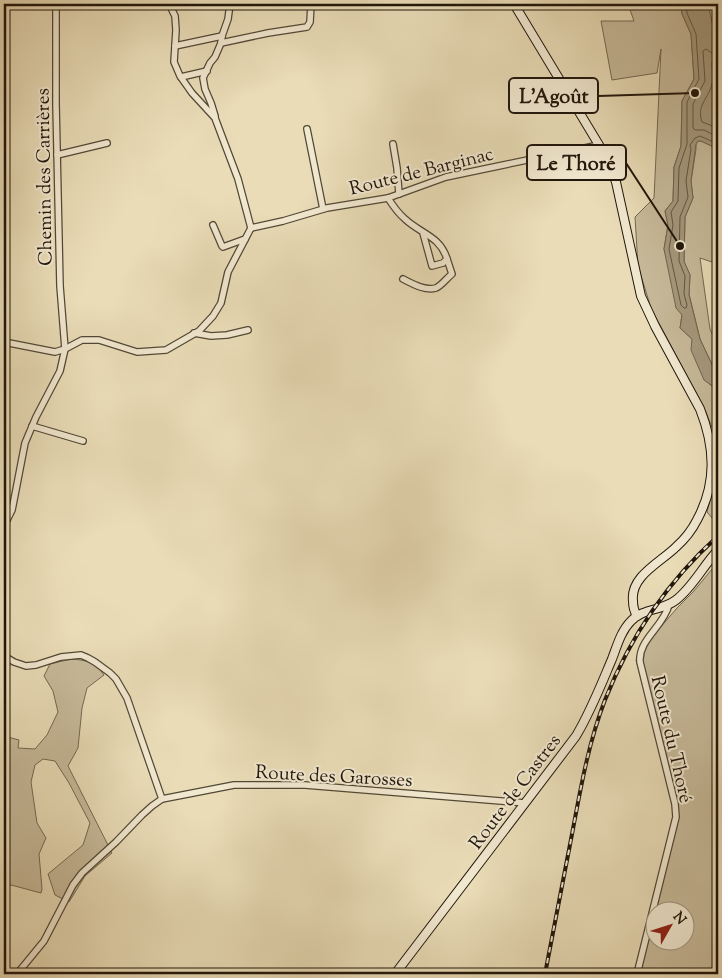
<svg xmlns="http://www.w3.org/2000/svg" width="722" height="978" viewBox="0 0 722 978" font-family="'Sorts Mill Goudy',serif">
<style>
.green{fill:#c7ba9a;stroke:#746852;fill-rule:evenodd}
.water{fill:#a5997d;stroke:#70654f}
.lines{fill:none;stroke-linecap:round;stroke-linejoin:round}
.shore{stroke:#625844;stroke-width:1}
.street-casing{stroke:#524836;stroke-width:8}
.secondary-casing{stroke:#20160b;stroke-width:10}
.street{stroke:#f1e8d0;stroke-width:5.5}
.secondary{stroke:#f1e8d0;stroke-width:8}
.rail-casing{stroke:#20160b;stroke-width:4}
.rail{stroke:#f1e8d0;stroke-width:2;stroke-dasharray:5.5;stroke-linecap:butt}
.labels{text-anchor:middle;stroke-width:4;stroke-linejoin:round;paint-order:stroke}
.street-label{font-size:19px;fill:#20160b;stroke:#f1e8d0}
.leader{fill:none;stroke:#20160b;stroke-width:2}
.callout-dot{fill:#20160b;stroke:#f1e8d0;stroke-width:2}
.callout{fill:#f1e8d0;stroke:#20160b;stroke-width:2}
.callout-label{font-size:20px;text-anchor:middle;font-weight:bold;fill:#20160b}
</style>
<rect width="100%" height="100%" fill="#e9dcb7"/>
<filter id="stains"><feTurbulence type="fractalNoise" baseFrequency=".004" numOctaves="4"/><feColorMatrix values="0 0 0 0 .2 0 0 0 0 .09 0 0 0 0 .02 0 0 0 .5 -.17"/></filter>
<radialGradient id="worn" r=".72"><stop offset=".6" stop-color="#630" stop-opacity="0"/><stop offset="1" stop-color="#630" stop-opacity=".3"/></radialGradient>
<g class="green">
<polygon points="628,4 681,4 682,14 691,34 694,79 682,101 681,146 674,167 673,201 665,211 668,225 664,249 682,315 680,328 692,339 704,379 714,388 718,396 718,525 707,512 716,479 716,438 706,412 651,308 638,266 635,217 654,198 661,49 657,73 612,80 601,21 634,21"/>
<polygon points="708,4 718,4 718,89 716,90 717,45"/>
<polygon points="698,141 701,141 718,149 718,264 700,258 710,329 718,347 718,376 715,371 700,339 689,294 690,275 684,262 685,217 693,198 691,181 696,149 696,144"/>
<path d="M718,562V974H636L674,824L675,808L636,660L659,629L677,608L693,592ZM654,910H684V940H654Z"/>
<path d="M71,659C86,660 95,662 104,675L87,688L82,708L78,748L68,766L112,853L85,876L69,902L55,895L48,874L83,845L90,823L69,783L55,761L43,759L35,765L31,782L37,823L46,838L39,854L42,889L41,893L11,885L4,888V736L19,740L18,748L35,749L47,735L58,712L53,691L44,676L50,664Z"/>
</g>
<polygon class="water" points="681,4 708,4 717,45 716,89 718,89 718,149 701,141 698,141 696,144 691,181 693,198 685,217 684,261 690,275 689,295 700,339 715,371 718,376 718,396 714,387 704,380 691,350 692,339 680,328 682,315 676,308 664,249 668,225 665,211 673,201 674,167 681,146 682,101 694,79 691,34 682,14"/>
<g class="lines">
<g class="shore">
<polyline points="686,4 687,13 696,34 699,79 687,102 687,144 679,168 678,201 671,212 673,225 669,249 681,305 684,308 686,308 687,305 684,294 685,276 679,261 680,217 688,197 686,181 691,149 690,145 695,138 700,136 718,144"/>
<polyline points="718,54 712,53 706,49 703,51 705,81 693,104 693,128 695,130 704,130 718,137"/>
<path d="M718,61H714L712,63C712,70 714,77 712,84C709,98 696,105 702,122L718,128"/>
</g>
<defs>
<g id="street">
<polyline points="169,4 175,16 176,30 174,62 180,76 192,93 215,118 238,179 251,228"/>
<polyline points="221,43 268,33 307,27 310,22 311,4"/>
<polyline points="175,46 222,36"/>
<polyline points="181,77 207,71"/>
<polyline points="215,116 211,103 205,89 203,78 210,63 215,57 221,43 222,36 228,19 230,4"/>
<polyline points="307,129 323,209"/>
<polyline points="393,144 397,168 399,194"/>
<polyline points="57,155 107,143"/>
<path d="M388,198C393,206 398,213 405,219C421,234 440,236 447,259L443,263L432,266L423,233"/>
<polyline points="213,225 222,246 223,247 245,239"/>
<polyline points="251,228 283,221 327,208 388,198 446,177 599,145"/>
<path d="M403,279C413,284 425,291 436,288C441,286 447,278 452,274L447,259"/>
<polyline points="194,333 211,336 227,335 248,330"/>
<polyline points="4,342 55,352 65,349 82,340 99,340 137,352 166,350 199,331 213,316 221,303 228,272 251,228"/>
<polyline points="32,426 83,441"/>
<polyline points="4,526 12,510 14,500 25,443 36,417 60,371 65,349 60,286 56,104 56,4"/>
<polyline points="4,656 14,662 26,666 36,665 61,657 81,655 88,658 95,662 110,673 116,679 127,698 162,799"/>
<polyline points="17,974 44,941 73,885 82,873 116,842 142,815 152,806 162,799 234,785 305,785 525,803"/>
<path d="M637,974L676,817L675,804L640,662C638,640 663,627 669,605"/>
</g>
<g id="secondary">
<path d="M514,4L599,145L610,166L616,182L641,296L655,326L700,409C715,447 717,483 697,520C692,530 685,539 676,547C661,562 630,576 633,601C633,606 634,611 637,616"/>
<path d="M395,974L576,736C591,711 601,685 612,659C617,646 621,631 631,621C643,608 662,611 676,600C693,587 703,566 718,550"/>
</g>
</defs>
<use href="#street" class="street-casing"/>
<use href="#secondary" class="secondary-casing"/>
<use href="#street" class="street"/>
<use href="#secondary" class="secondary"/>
<defs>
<path id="rail" d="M545,974C554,926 564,877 573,829C581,786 589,741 605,700C630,637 668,581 718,536"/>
</defs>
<use href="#rail" class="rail-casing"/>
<use href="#rail" class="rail"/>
</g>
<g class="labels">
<g class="street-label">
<text transform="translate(421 170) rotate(-14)" y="7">Route de Barginac</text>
<text transform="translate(43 177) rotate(-91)" y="7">Chemin des Carrières</text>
<text transform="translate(673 739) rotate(77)" y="7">Route du Thoré</text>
<text transform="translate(334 775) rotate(3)" y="7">Route des Garosses</text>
<text transform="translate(514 791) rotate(-53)" y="7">Route de Castres</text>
</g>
</g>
<path class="leader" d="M695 93L598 96M680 246L626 163"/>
<g class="callout-dot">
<circle cx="695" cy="93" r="5"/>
<circle cx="680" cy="246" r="5"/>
</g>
<g class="callout">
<rect x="509" y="78" width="89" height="35" rx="5"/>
<rect x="527" y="145" width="99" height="35" rx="5"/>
</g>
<g class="callout-label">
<text x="554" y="103">L'Agoût</text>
<text x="576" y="170">Le Thoré</text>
</g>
<rect width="722" height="978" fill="none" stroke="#e9dcb7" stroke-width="20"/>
<rect x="5" y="5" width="712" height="968" fill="none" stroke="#20160b" stroke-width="2.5"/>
<rect x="10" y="10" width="702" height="958" fill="none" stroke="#20160b"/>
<g transform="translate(670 926) rotate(51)"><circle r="24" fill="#f1e8d0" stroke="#9d9481"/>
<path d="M0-4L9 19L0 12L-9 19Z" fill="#8f2418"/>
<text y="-8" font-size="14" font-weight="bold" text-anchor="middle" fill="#20160b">N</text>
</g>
<rect width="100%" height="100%" filter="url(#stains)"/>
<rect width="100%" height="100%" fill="url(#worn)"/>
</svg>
